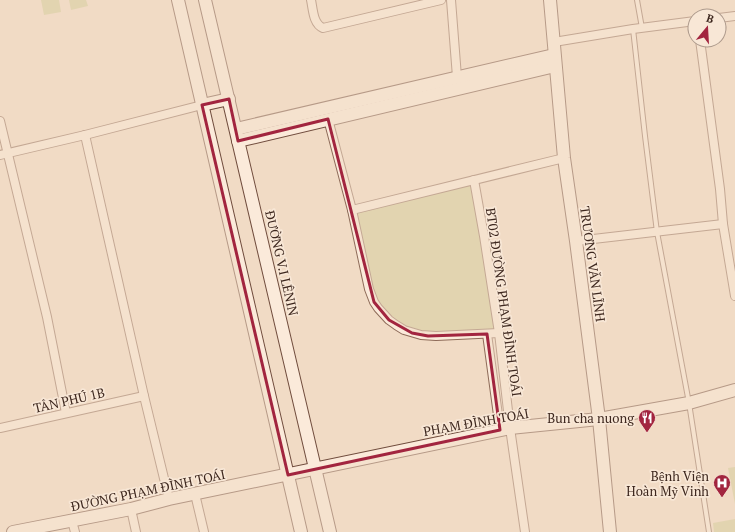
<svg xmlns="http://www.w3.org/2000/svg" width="735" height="532" viewBox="0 0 735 532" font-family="'PT Serif',serif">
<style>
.green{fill:#d1cc98}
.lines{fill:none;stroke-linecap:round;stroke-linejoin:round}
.lane-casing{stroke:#8e6b59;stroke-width:6}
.street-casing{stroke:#8e6b59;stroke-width:10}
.secondary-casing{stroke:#704c3d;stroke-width:14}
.lane{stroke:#fbeada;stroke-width:4}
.street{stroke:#fbeada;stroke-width:8}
.secondary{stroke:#fbeada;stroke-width:12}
.marked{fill:none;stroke:#a2253f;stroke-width:3;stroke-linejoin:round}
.labels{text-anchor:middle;stroke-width:3.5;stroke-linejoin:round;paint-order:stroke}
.street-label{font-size:13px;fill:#3d271e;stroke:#f8e7d6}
.poi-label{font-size:13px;fill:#3d271e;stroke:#f8e7d6;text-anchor:end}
</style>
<rect width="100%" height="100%" fill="#f1dbc5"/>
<g class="green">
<polygon points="41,0 59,0 61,12 44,15"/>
<polygon points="69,0 86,0 88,6 71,10"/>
<polygon points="474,180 499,333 412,333 378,308 352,210"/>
<polygon points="735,467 735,504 728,468"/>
<polygon points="735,519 735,532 714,532 713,523"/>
</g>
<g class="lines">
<defs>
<g id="lane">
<polyline points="637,0 642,28"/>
<polyline points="633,29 645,136 657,232 689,403 709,532"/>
</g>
<g id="street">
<path d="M311,0C313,9 313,24 323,28L441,0"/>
<polyline points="451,0 457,77"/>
<polyline points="719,18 735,16"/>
<polyline points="700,40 720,189 723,224 735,296"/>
<polyline points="554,42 633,29 695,21"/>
<polyline points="328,119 352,210 369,289 374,302 378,308 389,320 396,325 404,330 421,335 436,336 499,333"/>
<polyline points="0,121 47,317 66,413"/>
<polyline points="85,135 144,396 169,499"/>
<polyline points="0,155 85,135 202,105"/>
<polyline points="474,180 484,236 499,333 510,428 525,532"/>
<polyline points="352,210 564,158"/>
<polyline points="576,241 723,224"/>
<polyline points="487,334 500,430"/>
<polyline points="0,428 144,396"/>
<polyline points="195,494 204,532"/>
<polyline points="131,509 136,532"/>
<polyline points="72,521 75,532"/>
</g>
<g id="secondary">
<polyline points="178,0 301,532"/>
<polyline points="205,0 330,532"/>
<polyline points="550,0 564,158 576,241 599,419 610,532"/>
<polyline points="202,105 229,99"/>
<polyline points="236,129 554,55"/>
<polyline points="238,141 555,66"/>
<polyline points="13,532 131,509 169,499 510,428 599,419 689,403 735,390"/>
</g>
</defs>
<use href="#lane" class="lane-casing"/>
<use href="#street" class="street-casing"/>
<use href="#secondary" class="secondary-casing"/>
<use href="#lane" class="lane"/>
<use href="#street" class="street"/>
<use href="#secondary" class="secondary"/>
</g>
<path d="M0 0H735V532H0ZM229,99L238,141L328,119L374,302L389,320L412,333L428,336L487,334L500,430L288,475L202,105Z" fill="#f1dbc5" fill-opacity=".55" fill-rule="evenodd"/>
<path class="marked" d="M229,99L238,141L328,119L374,302L389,320L412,333L428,336L487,334L500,430L288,475L202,105Z"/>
<defs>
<symbol id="restaurant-pin" viewBox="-11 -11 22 30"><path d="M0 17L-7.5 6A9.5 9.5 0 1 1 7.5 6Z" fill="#a2253f" stroke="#f8e7d6"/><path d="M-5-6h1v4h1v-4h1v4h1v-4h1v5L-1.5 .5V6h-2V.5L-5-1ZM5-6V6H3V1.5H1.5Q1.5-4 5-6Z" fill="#fff"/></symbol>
<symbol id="hospital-pin" viewBox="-11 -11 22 30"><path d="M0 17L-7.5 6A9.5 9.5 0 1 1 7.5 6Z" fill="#a2253f" stroke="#f8e7d6"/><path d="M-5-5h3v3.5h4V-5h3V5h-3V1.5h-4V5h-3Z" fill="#fff"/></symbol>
</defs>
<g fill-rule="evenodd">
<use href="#restaurant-pin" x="637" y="408" width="20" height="27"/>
<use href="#hospital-pin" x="712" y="473" width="20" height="27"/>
</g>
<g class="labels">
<g class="street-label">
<text transform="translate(282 263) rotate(77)" y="5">ĐƯỜNG V.I LÊNIN</text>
<text transform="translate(593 264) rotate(82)" y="5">TRƯƠNG VĂN LĨNH</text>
<text transform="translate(504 302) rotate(82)" y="5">BT02 ĐƯỜNG PHẠM ĐÌNH TOÁI</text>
<text transform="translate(69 400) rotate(-13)" y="5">TÂN PHÚ 1B</text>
<text transform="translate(476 422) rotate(-10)" y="5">PHẠM ĐÌNH TOÁI</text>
<text transform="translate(148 490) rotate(-12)" y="5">ĐƯỜNG PHẠM ĐÌNH TOÁI</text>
</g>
<g class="poi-label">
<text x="634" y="423">Bun cha nuong</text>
<text x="709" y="481">Bệnh Viện<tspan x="709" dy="15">Hoàn Mỹ Vinh</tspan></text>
</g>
</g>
<g transform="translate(707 28) rotate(18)"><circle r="19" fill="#f8e7d6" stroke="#ad9a8c"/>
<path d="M0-3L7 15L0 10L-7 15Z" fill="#a2253f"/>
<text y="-6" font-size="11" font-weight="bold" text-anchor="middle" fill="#3d271e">B</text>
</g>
</svg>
